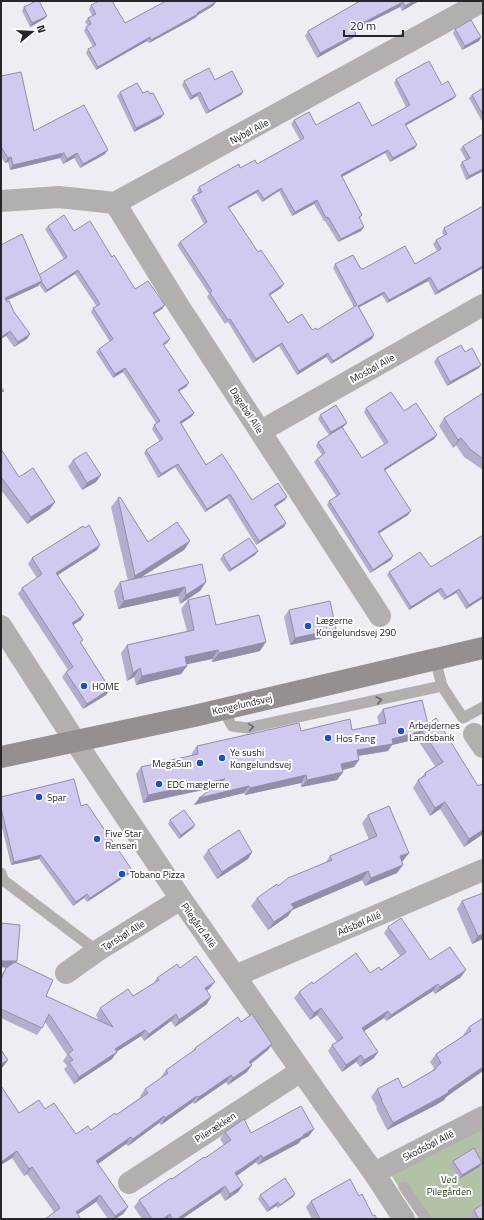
<svg xmlns="http://www.w3.org/2000/svg" width="484" height="1220" viewBox="0 0 484 1220" font-family="'Titillium Web',sans-serif">
<style>
.green{fill:#b1c2a6}
.lines{fill:none;stroke-linecap:round;stroke-linejoin:round}
.lane{stroke:#b3afae;stroke-width:11}
.street{stroke:#b3afae;stroke-width:22}
.secondary{stroke:#95908f;stroke-width:22}
.wall{fill:#b4adce}
.shaded-wall{fill:#928da8}
.building{fill:#d1c9f0;stroke:#928da8}
.oneway{stroke:#656364}
.poi-dot{fill:#1953bf;stroke:#fcfbfe;stroke-width:1.5}
.labels{text-anchor:middle;stroke-width:4;stroke-linejoin:round;paint-order:stroke}
.street-label{font-size:10px;fill:#262528;stroke:#fcfbfe}
.poi-label{font-size:10px;fill:#262528;stroke:#fcfbfe;text-anchor:start}
.park-label{font-size:10px;fill:#1d3803;stroke:#fcfbfe}
</style>
<rect width="100%" height="100%" fill="#efedf4"/>
<polygon class="green" points="483,1127 483,1219 420,1219 391,1175"/>
<g class="lines">
<g class="lane">
<polyline points="435,658 442,686 463,718 483,707"/>
<polyline points="223,709 232,726 247,728 442,686"/>
<polyline points="1,873 3,880 97,951"/>
<polyline points="404,1187 426,1219"/>
</g>
<g class="street">
<polyline points="1,201 59,197 115,203 483,1"/>
<polyline points="115,203 178,305 380,616"/>
<polyline points="261,431 483,305"/>
<polyline points="1,626 75,741 181,899 323,1102 374,1173 404,1219"/>
<polyline points="474,734 483,747"/>
<polyline points="66,973 97,951 181,899"/>
<polyline points="235,976 483,870"/>
<polyline points="374,1173 483,1117"/>
<polyline points="129,1183 301,1071"/>
</g>
<polyline class="secondary" points="1,757 194,716 483,648"/>
</g>
<g class="wall">
<polygon points="360,1 419,1 402,11 400,7 354,30 353,38 317,58 305,36 308,31"/>
<polygon points="91,5 125,23 213,6 198,15 195,18 149,43 147,41 96,70 86,53 88,49 93,47 84,31 86,27 88,26 85,22 88,18 92,16 89,9"/>
<polygon points="24,7 47,16 44,19 30,27 22,11"/>
<polygon points="455,29 481,37 479,41 462,50 453,33"/>
<polygon points="1,76 34,131 105,154 80,168 74,158 63,164 60,158 10,170 8,162 5,163 1,157"/>
<polygon points="396,79 442,85 453,99 406,125 415,148 390,162 385,153 342,177 362,215 360,218 361,231 338,242 325,221 324,221 314,204 292,216 279,191 262,202 256,193 229,208 281,288 270,295 288,323 312,330 317,330 354,307 333,268 335,264 361,269 415,264 437,251 433,244 436,240 444,236 442,232 444,228 483,206 483,268 435,295 428,281 387,303 382,295 359,307 374,335 372,339 331,364 326,357 297,375 279,346 253,363 228,322 225,324 207,297 209,294 177,245 180,242 204,224 191,200 193,196 198,193 197,190 199,187 240,168 257,164 300,140 291,124 294,120 316,125 372,126 406,107 394,83"/>
<polygon points="215,80 243,92 241,95 206,114 197,96 190,100 182,85 184,81"/>
<polygon points="483,88 483,123 469,98 472,95"/>
<polygon points="120,92 143,93 161,118 134,132 117,96"/>
<polygon points="483,134 483,176 481,172 466,180 460,165 462,162 466,160 460,149 463,146"/>
<polygon points="48,226 74,231 112,257 135,289 165,305 162,309 154,314 170,339 167,343 164,345 186,387 179,391 194,413 191,417 181,423 206,465 252,500 285,500 275,506 286,523 284,527 256,545 227,498 205,512 175,467 158,478 144,453 146,450 160,442 152,429 154,425 156,423 123,372 113,378 96,352 99,349 110,342 91,312 93,308 97,307 75,274 45,293 39,284 38,286 6,301 27,339 14,347 6,336 1,245 39,275 64,259 45,229"/>
<polygon points="465,352 479,368 447,386 434,362 437,358"/>
<polygon points="483,393 483,470 464,457 456,445 453,448 439,426 444,418"/>
<polygon points="366,408 404,411 437,435 434,439 385,470 408,515 379,533 391,560 370,573 327,505 329,501 337,497 314,462 317,459 322,455 316,446 318,442 329,435 318,419 320,415 347,423 342,428 362,458 384,444 364,412"/>
<polygon points="1,449 19,477 55,502 50,509 27,524 1,490"/>
<polygon points="73,460 101,475 96,482 82,490 68,467"/>
<polygon points="118,498 148,542 190,541 184,550 140,578 206,582 200,591 180,604 178,596 118,609 114,591 120,582 128,581 111,507"/>
<polygon points="97,550 58,575 81,620 73,625 81,643 110,689 106,695 83,709 62,677 66,672 68,670 18,594 22,588 37,578 28,564 32,558"/>
<polygon points="258,551 255,555 229,572 220,559 223,555"/>
<polygon points="431,567 483,598 466,609 456,593 444,600 438,592 409,610 387,575 389,572"/>
<polygon points="188,600 216,625 260,651 212,662 212,659 187,664 187,666 181,674 136,685 134,677 127,681 121,653 127,645 187,631 181,609"/>
<polygon points="289,610 332,636 290,645 284,617"/>
<polygon points="383,709 428,724 478,786 483,787 483,834 464,847 440,809 430,816 413,788 418,780 421,778 425,773 435,766 417,739 392,745 388,751 358,756 359,760 354,767 342,770 343,772 337,780 301,787 301,783 245,795 244,793 194,805 213,788 143,803 136,774 141,767 192,756 192,753 197,746 301,731 352,730 379,724 377,717"/>
<polygon points="1,797 81,806 129,874 87,902 84,898 73,906 39,859 11,865 1,823"/>
<polygon points="368,815 409,853 402,861 397,873 365,886 362,880 292,910 288,916 268,930 251,906 257,898 278,886 326,862 330,856 369,840 362,823"/>
<polygon points="170,820 195,825 193,828 179,839 168,824"/>
<polygon points="208,850 252,852 248,859 217,879 203,857"/>
<polygon points="483,893 483,939 472,944 457,909 462,901"/>
<polygon points="1,923 16,962 46,996 99,1021 96,1015 100,1008 133,996 153,984 157,978 180,968 210,988 207,991 207,1004 175,1027 171,1021 144,1041 141,1036 116,1052 112,1059 74,1084 64,1069 67,1066 63,1061 67,1055 45,1022 42,1028 37,1035 1,1018 1,975 6,968 1,967"/>
<polygon points="388,927 430,960 461,977 435,994 433,991 386,1021 384,1018 364,1031 374,1058 360,1067 356,1062 342,1072 328,1051 332,1045 337,1042 317,1015 310,1020 294,998 299,992 313,984 370,973 381,970 400,956 384,933"/>
<polygon points="483,1018 483,1071 446,1097 444,1100 436,1105 387,1130 376,1108 377,1107 371,1097 377,1089 403,1088 432,1071 434,1068 430,1062 436,1054 464,1036 463,1035 469,1027"/>
<polygon points="241,1022 272,1044 268,1050 251,1064 247,1072 228,1085 226,1082 194,1104 193,1102 161,1125 159,1123 128,1146 126,1144 98,1164 128,1207 123,1214 115,1219 108,1219 96,1202 77,1214 81,1219 45,1219 54,1212 27,1174 24,1176 12,1158 1,1165 1,1086 19,1113 45,1109 76,1134 91,1130 116,1115 141,1097 140,1096 145,1089 162,1078 161,1077 166,1070 192,1052 195,1048"/>
<polygon points="225,1132 309,1136 301,1140 299,1143 258,1165 256,1162 237,1176 243,1185 238,1192 225,1201 220,1193 182,1219 142,1219 134,1207 139,1200 205,1158 224,1145 220,1139"/>
<polygon points="453,1161 482,1163 479,1167 459,1179 451,1165"/>
<polygon points="295,1194 293,1197 277,1208 276,1206 267,1212 258,1199 260,1195"/>
<polygon points="359,1196 373,1216 377,1219 312,1219 306,1207 311,1201"/>
<polygon points="474,1210 483,1219 474,1219 471,1214"/>
</g>
<g class="shaded-wall">
<polygon points="414,1 419,1 402,11 405,6"/>
<polygon points="216,2 213,6 198,15 195,18 149,43 151,40 197,13"/>
<polygon points="403,2 400,7 349,32 353,28"/>
<polygon points="47,16 44,19 30,27 32,23"/>
<polygon points="356,34 353,38 317,58 320,53"/>
<polygon points="150,37 147,41 96,70 98,67"/>
<polygon points="481,37 479,41 462,50 465,46"/>
<polygon points="200,92 197,96 190,100 192,96"/>
<polygon points="243,92 241,95 206,114 209,111"/>
<polygon points="456,96 453,99 403,127 405,124"/>
<polygon points="164,114 161,118 134,132 136,128"/>
<polygon points="417,145 415,148 390,162 393,158"/>
<polygon points="108,150 105,154 80,168 83,164"/>
<polygon points="388,150 385,153 338,179 341,175"/>
<polygon points="64,153 60,158 10,170 13,165"/>
<polygon points="77,153 74,158 63,164 67,159"/>
<polygon points="11,157 8,162 5,163 8,158"/>
<polygon points="483,169 481,172 466,180 469,176"/>
<polygon points="281,188 279,191 262,202 264,199"/>
<polygon points="258,190 256,193 225,210 228,207"/>
<polygon points="317,200 314,204 292,216 295,212"/>
<polygon points="364,227 361,231 338,242 341,239"/>
<polygon points="483,266 483,268 435,295 438,291"/>
<polygon points="78,270 75,274 45,293 47,290"/>
<polygon points="430,277 428,281 387,303 389,300"/>
<polygon points="42,281 38,286 1,303 5,298"/>
<polygon points="284,284 281,288 267,297 269,294"/>
<polygon points="384,292 382,295 356,309 358,306"/>
<polygon points="165,305 162,309 151,316 153,313"/>
<polygon points="10,331 6,336 1,339 1,337"/>
<polygon points="30,334 27,339 14,347 18,342"/>
<polygon points="374,335 372,339 331,364 333,361"/>
<polygon points="170,339 167,343 160,347 163,344"/>
<polygon points="282,343 279,346 253,363 256,359"/>
<polygon points="328,353 326,357 297,375 299,371"/>
<polygon points="481,365 479,368 447,386 450,382"/>
<polygon points="125,368 123,372 113,378 115,374"/>
<polygon points="189,383 186,387 176,393 178,390"/>
<polygon points="194,413 191,417 178,426 180,422"/>
<polygon points="347,423 344,426 329,436 331,432"/>
<polygon points="437,435 434,439 382,472 384,469"/>
<polygon points="461,438 456,445 453,448 458,440"/>
<polygon points="178,464 175,467 158,478 161,474"/>
<polygon points="101,475 96,482 82,490 87,483"/>
<polygon points="230,494 227,498 205,512 207,509"/>
<polygon points="287,497 285,500 272,509 274,505"/>
<polygon points="55,502 50,509 27,524 31,517"/>
<polygon points="411,511 408,515 375,536 378,532"/>
<polygon points="286,523 284,527 256,545 259,541"/>
<polygon points="190,541 184,550 129,585 135,576"/>
<polygon points="100,545 97,550 53,578 56,573"/>
<polygon points="258,551 255,555 229,572 231,569"/>
<polygon points="393,556 391,560 370,573 373,570"/>
<polygon points="206,582 200,591 180,604 186,595"/>
<polygon points="185,587 178,596 118,609 124,601"/>
<polygon points="441,588 438,592 409,610 411,607"/>
<polygon points="459,589 456,593 444,600 447,597"/>
<polygon points="483,596 483,598 466,609 469,605"/>
<polygon points="84,615 81,620 68,628 72,623"/>
<polygon points="336,629 332,636 290,645 295,638"/>
<polygon points="266,642 260,651 212,662 219,653"/>
<polygon points="218,650 212,659 179,666 185,657"/>
<polygon points="187,666 181,674 136,685 142,676"/>
<polygon points="140,668 134,677 127,681 133,673"/>
<polygon points="110,689 106,695 83,709 87,704"/>
<polygon points="422,731 417,739 392,745 388,751 351,757 357,750 392,739"/>
<polygon points="359,760 354,767 335,772 341,764"/>
<polygon points="343,772 337,780 301,787 307,780"/>
<polygon points="306,775 301,783 245,795 250,788"/>
<polygon points="225,779 220,786 143,803 148,795"/>
<polygon points="249,786 244,793 194,805 199,798"/>
<polygon points="445,802 440,809 430,816 435,808"/>
<polygon points="195,825 193,828 179,839 181,835"/>
<polygon points="483,830 483,834 464,847 469,839"/>
<polygon points="252,852 248,859 217,879 222,872"/>
<polygon points="409,853 403,861 394,864 400,856"/>
<polygon points="41,855 39,859 11,865 14,862"/>
<polygon points="403,865 397,873 365,886 371,878"/>
<polygon points="132,870 129,874 87,902 90,898"/>
<polygon points="368,871 362,880 292,910 288,916 268,930 274,922 291,904"/>
<polygon points="87,894 84,898 73,906 76,902"/>
<polygon points="483,934 483,939 472,944 478,936"/>
<polygon points="1,961 17,961 12,968 1,967"/>
<polygon points="466,970 461,977 435,994 440,987"/>
<polygon points="215,982 210,988 200,995 205,988"/>
<polygon points="438,984 433,991 386,1021 391,1015"/>
<polygon points="211,997 207,1004 175,1027 179,1020"/>
<polygon points="321,1008 317,1015 310,1020 314,1013"/>
<polygon points="388,1011 384,1018 358,1035 362,1028"/>
<polygon points="176,1014 171,1021 144,1041 149,1034"/>
<polygon points="145,1030 141,1036 110,1056 115,1049"/>
<polygon points="272,1044 268,1050 245,1068 249,1062"/>
<polygon points="117,1052 112,1059 74,1084 79,1077"/>
<polygon points="378,1052 374,1058 360,1067 364,1060"/>
<polygon points="361,1055 356,1062 342,1072 346,1065"/>
<polygon points="8,1060 3,1067 1,1068 1,1064"/>
<polygon points="252,1065 247,1072 228,1085 233,1078"/>
<polygon points="483,1067 483,1071 446,1097 444,1100 436,1105 387,1130 393,1123 448,1091"/>
<polygon points="231,1075 226,1082 194,1104 199,1097"/>
<polygon points="197,1096 193,1102 161,1125 165,1118"/>
<polygon points="164,1116 159,1123 128,1146 133,1139"/>
<polygon points="314,1129 309,1136 301,1140 299,1143 258,1165 263,1158"/>
<polygon points="131,1137 126,1144 92,1168 96,1161"/>
<polygon points="17,1151 12,1158 1,1165 1,1162"/>
<polygon points="261,1155 256,1162 230,1180 235,1173"/>
<polygon points="482,1163 479,1167 459,1179 462,1175"/>
<polygon points="32,1167 27,1174 24,1176 29,1169"/>
<polygon points="243,1185 238,1192 225,1201 230,1194"/>
<polygon points="225,1186 220,1193 182,1219 177,1219"/>
<polygon points="295,1194 293,1197 277,1208 280,1205"/>
<polygon points="100,1195 96,1202 71,1219 76,1212"/>
<polygon points="278,1202 276,1206 267,1212 270,1208"/>
<polygon points="128,1207 123,1214 115,1219 113,1219 115,1216"/>
<polygon points="170,1214 167,1219 163,1219"/>
</g>
<g class="building">
<polygon points="36,1 39,1 47,16 32,23 24,7"/>
<polygon points="99,1 112,1 125,23 166,1 215,1 216,2 197,13 198,14 151,40 150,37 98,67 88,49 96,45 86,27 91,24 88,18 96,14 91,5"/>
<polygon points="360,1 414,1 405,6 403,2 353,28 356,34 320,53 308,31"/>
<polygon points="471,20 481,37 465,46 455,29"/>
<polygon points="429,61 442,85 448,81 456,96 405,124 417,145 393,158 388,150 341,175 362,215 359,217 364,227 341,239 328,217 326,218 317,200 295,212 281,188 264,199 258,190 228,207 258,252 261,250 284,284 269,294 288,323 302,314 312,330 316,328 317,330 357,305 335,264 353,255 361,269 363,269 405,246 415,264 441,249 436,240 447,234 444,228 483,206 483,266 438,291 430,277 389,300 384,292 358,306 374,335 333,361 328,353 299,371 282,343 256,359 230,319 228,320 210,293 212,291 180,242 207,222 193,196 202,192 199,187 239,164 240,168 255,160 257,164 304,138 294,120 309,112 316,125 359,102 372,126 410,105 396,79"/>
<polygon points="209,68 215,80 232,71 243,92 209,111 200,92 192,96 184,81"/>
<polygon points="21,72 34,131 84,105 108,150 83,164 77,153 67,159 64,153 13,165 11,157 8,158 1,147 1,76"/>
<polygon points="137,83 143,93 148,91 150,94 153,93 164,114 136,128 120,92"/>
<polygon points="483,88 483,115 472,95"/>
<polygon points="483,134 483,169 469,176 462,162 470,158 463,146"/>
<polygon points="64,215 74,231 90,221 112,257 114,255 135,289 148,281 165,305 153,313 170,339 163,344 189,383 178,390 194,413 180,422 206,465 222,454 252,500 278,483 287,497 274,505 286,523 259,541 230,494 207,509 178,464 161,474 146,450 163,439 154,425 160,421 125,368 115,374 99,349 113,339 93,308 100,304 78,270 47,290 41,281 39,275 67,257 48,226"/>
<polygon points="22,234 42,281 5,298 7,302 9,301 14,312 30,334 18,342 10,331 1,337 1,245"/>
<polygon points="461,345 465,352 472,348 481,365 450,382 437,358"/>
<polygon points="1,387 4,391 1,392"/>
<polygon points="391,392 404,411 416,403 437,435 384,469 411,511 378,532 393,556 373,570 329,501 340,494 317,459 325,453 318,442 342,427 362,458 388,442 366,408"/>
<polygon points="483,393 483,459 470,449 461,438 458,440 444,418"/>
<polygon points="336,405 347,423 331,432 320,415"/>
<polygon points="1,449 19,477 33,468 55,502 31,517 1,477"/>
<polygon points="86,452 101,475 87,483 73,460"/>
<polygon points="120,497 148,542 177,522 190,541 135,576 118,498"/>
<polygon points="89,525 100,545 56,573 84,615 72,623 83,640 80,642 110,689 87,704 66,672 73,667 22,588 42,574 32,558 83,526 85,528"/>
<polygon points="483,535 483,596 469,605 459,589 447,597 441,588 411,607 389,572 420,552 431,567"/>
<polygon points="249,538 258,551 231,569 223,555"/>
<polygon points="202,564 206,582 186,595 185,587 124,601 120,582"/>
<polygon points="209,595 216,625 259,615 266,642 219,653 218,650 185,657 187,666 142,676 140,668 133,673 127,645 194,630 188,600"/>
<polygon points="330,601 336,629 295,638 289,610"/>
<polygon points="422,700 428,724 436,718 478,786 481,784 483,787 483,830 469,839 445,802 435,808 418,780 426,775 425,773 443,762 422,731 392,739 393,744 357,750 359,760 341,764 343,772 307,780 306,775 250,788 249,786 199,798 225,779 148,795 141,767 198,754 197,746 299,723 301,731 350,719 352,730 386,723 383,709"/>
<polygon points="74,779 81,806 87,804 132,870 90,898 87,894 76,902 41,855 14,862 1,808 1,797"/>
<polygon points="389,806 409,853 400,856 403,865 371,878 368,871 291,904 294,908 274,922 257,898 277,884 278,886 288,878 332,860 330,856 377,836 368,815"/>
<polygon points="184,810 195,825 181,835 170,820"/>
<polygon points="239,830 252,852 222,872 208,850"/>
<polygon points="483,893 483,934 478,936 462,901"/>
<polygon points="401,918 430,960 450,947 466,970 440,987 438,984 391,1015 388,1011 362,1028 378,1052 364,1060 361,1055 346,1065 332,1045 343,1038 321,1008 314,1013 299,992 312,982 313,984 356,953 370,973 379,967 381,970 406,952 388,927"/>
<polygon points="1,923 20,925 17,961 1,961"/>
<polygon points="196,956 215,982 205,988 211,997 179,1020 176,1014 149,1034 145,1030 115,1049 117,1052 79,1077 69,1062 73,1060 68,1054 73,1050 49,1014 42,1028 1,1009 1,979 6,968 15,962 53,980 46,996 113,1027 100,1008 128,989 133,996 159,980 157,978 177,964 180,968"/>
<polygon points="252,1014 272,1044 249,1062 252,1065 233,1078 231,1075 199,1097 197,1096 165,1118 164,1116 133,1139 131,1137 96,1161 128,1207 115,1216 100,1195 76,1212 81,1219 45,1219 60,1208 32,1167 29,1169 17,1151 1,1162 1,1086 19,1113 39,1100 45,1109 54,1103 76,1134 88,1126 91,1130 115,1113 116,1115 148,1093 145,1089 168,1073 166,1070 196,1049 195,1048 238,1017 241,1022"/>
<polygon points="483,1018 483,1067 448,1091 449,1092 441,1097 393,1123 381,1100 382,1100 377,1089 398,1078 403,1088 436,1069 435,1068 441,1063 436,1054 471,1031 469,1027"/>
<polygon points="1,1050 8,1060 1,1064"/>
<polygon points="301,1106 314,1129 303,1135 304,1136 263,1158 261,1155 235,1173 243,1185 230,1194 225,1186 177,1219 172,1219 170,1214 163,1219 152,1219 139,1200 171,1178 172,1179 204,1157 205,1158 231,1140 225,1132 244,1119 251,1133"/>
<polygon points="474,1148 482,1163 462,1175 453,1161"/>
<polygon points="285,1178 295,1194 280,1205 278,1202 270,1208 260,1195"/>
<polygon points="350,1179 359,1196 362,1194 373,1216 375,1215 377,1219 320,1219 311,1201"/>
<polygon points="483,1204 483,1219 479,1219 474,1210"/>
</g>
<defs><path id="oneway-chevron" d="M-2-3.5L2.5 0L-2 3.5" fill="none" stroke-width="1.6" stroke-linecap="round" stroke-linejoin="round"/></defs>
<g class="oneway">
<use href="#oneway-chevron" transform="translate(379 700) rotate(-12)"/>
<use href="#oneway-chevron" transform="translate(251 727) rotate(-9)"/>
</g>
<g class="poi-dot">
<circle cx="308" cy="626" r="4"/>
<circle cx="84" cy="686" r="4"/>
<circle cx="401" cy="731" r="4"/>
<circle cx="328" cy="738" r="4"/>
<circle cx="222" cy="758" r="4"/>
<circle cx="200" cy="763" r="4"/>
<circle cx="159" cy="784" r="4"/>
<circle cx="39" cy="797" r="4"/>
<circle cx="97" cy="839" r="4"/>
<circle cx="122" cy="874" r="4"/>
</g>
<g class="labels">
<g class="street-label">
<text transform="translate(249 131) rotate(-28)" y="4">Nybøl Alle</text>
<text transform="translate(372 368) rotate(-29)" y="4">Mosbøl Alle</text>
<text transform="translate(247 410) rotate(57)" y="4">Dagebøl Alle</text>
<text transform="translate(242 704) rotate(-13)" y="4">Kongelundsvej</text>
<text transform="translate(359 923) rotate(-23)" y="4">Adsbøl Allé</text>
<text transform="translate(199 925) rotate(55)" y="4">Pilegård Allé</text>
<text transform="translate(123 935) rotate(-32)" y="4">Tørsbøl Alle</text>
<text transform="translate(215 1127) rotate(-33)" y="4">Pilerækken</text>
<text transform="translate(428 1145) rotate(-27)" y="4">Skodsbøl Allé</text>
</g>
<g class="poi-label">
<text x="316" y="624">Lægerne<tspan x="316" dy="12">Kongelundsvej 290</tspan></text>
<text x="92" y="690">HOME</text>
<text x="409" y="729">Arbejdernes<tspan x="409" dy="12">Landsbank</tspan></text>
<text x="336" y="742">Hos Fang</text>
<text x="230" y="756">Ye sushi<tspan x="230" dy="12">Kongelundsvej</tspan></text>
<text x="192" y="767" text-anchor="end">MegaSun</text>
<text x="167" y="788">EDC mæglerne</text>
<text x="47" y="801">Spar</text>
<text x="105" y="837">Five Star<tspan x="105" dy="12">Renseri</tspan></text>
<text x="130" y="878">Tobano Pizza</text>
</g>
<g class="park-label">
<text x="449" y="1183">Ved<tspan x="449" dy="12">Pilegården</tspan></text>
</g>
</g>
<rect width="484" height="1220" fill="none" stroke="#262528" stroke-width="4"/>
<g transform="translate(32 32) rotate(72)" stroke="#fcfbfe" stroke-width="3" paint-order="stroke">
<path d="M0-3L7 15L0 10L-7 15Z" fill="#262528"/>
<text y="-6" font-size="11" font-weight="bold" text-anchor="middle" fill="#262528">N</text>
</g>
<path d="M344 30v6h59v-6" fill="none" stroke="#262528" stroke-width="2"/>
<text x="350" y="30" font-size="12" fill="#262528" stroke="#fcfbfe" stroke-width="3" paint-order="stroke">20 m</text>
</svg>
